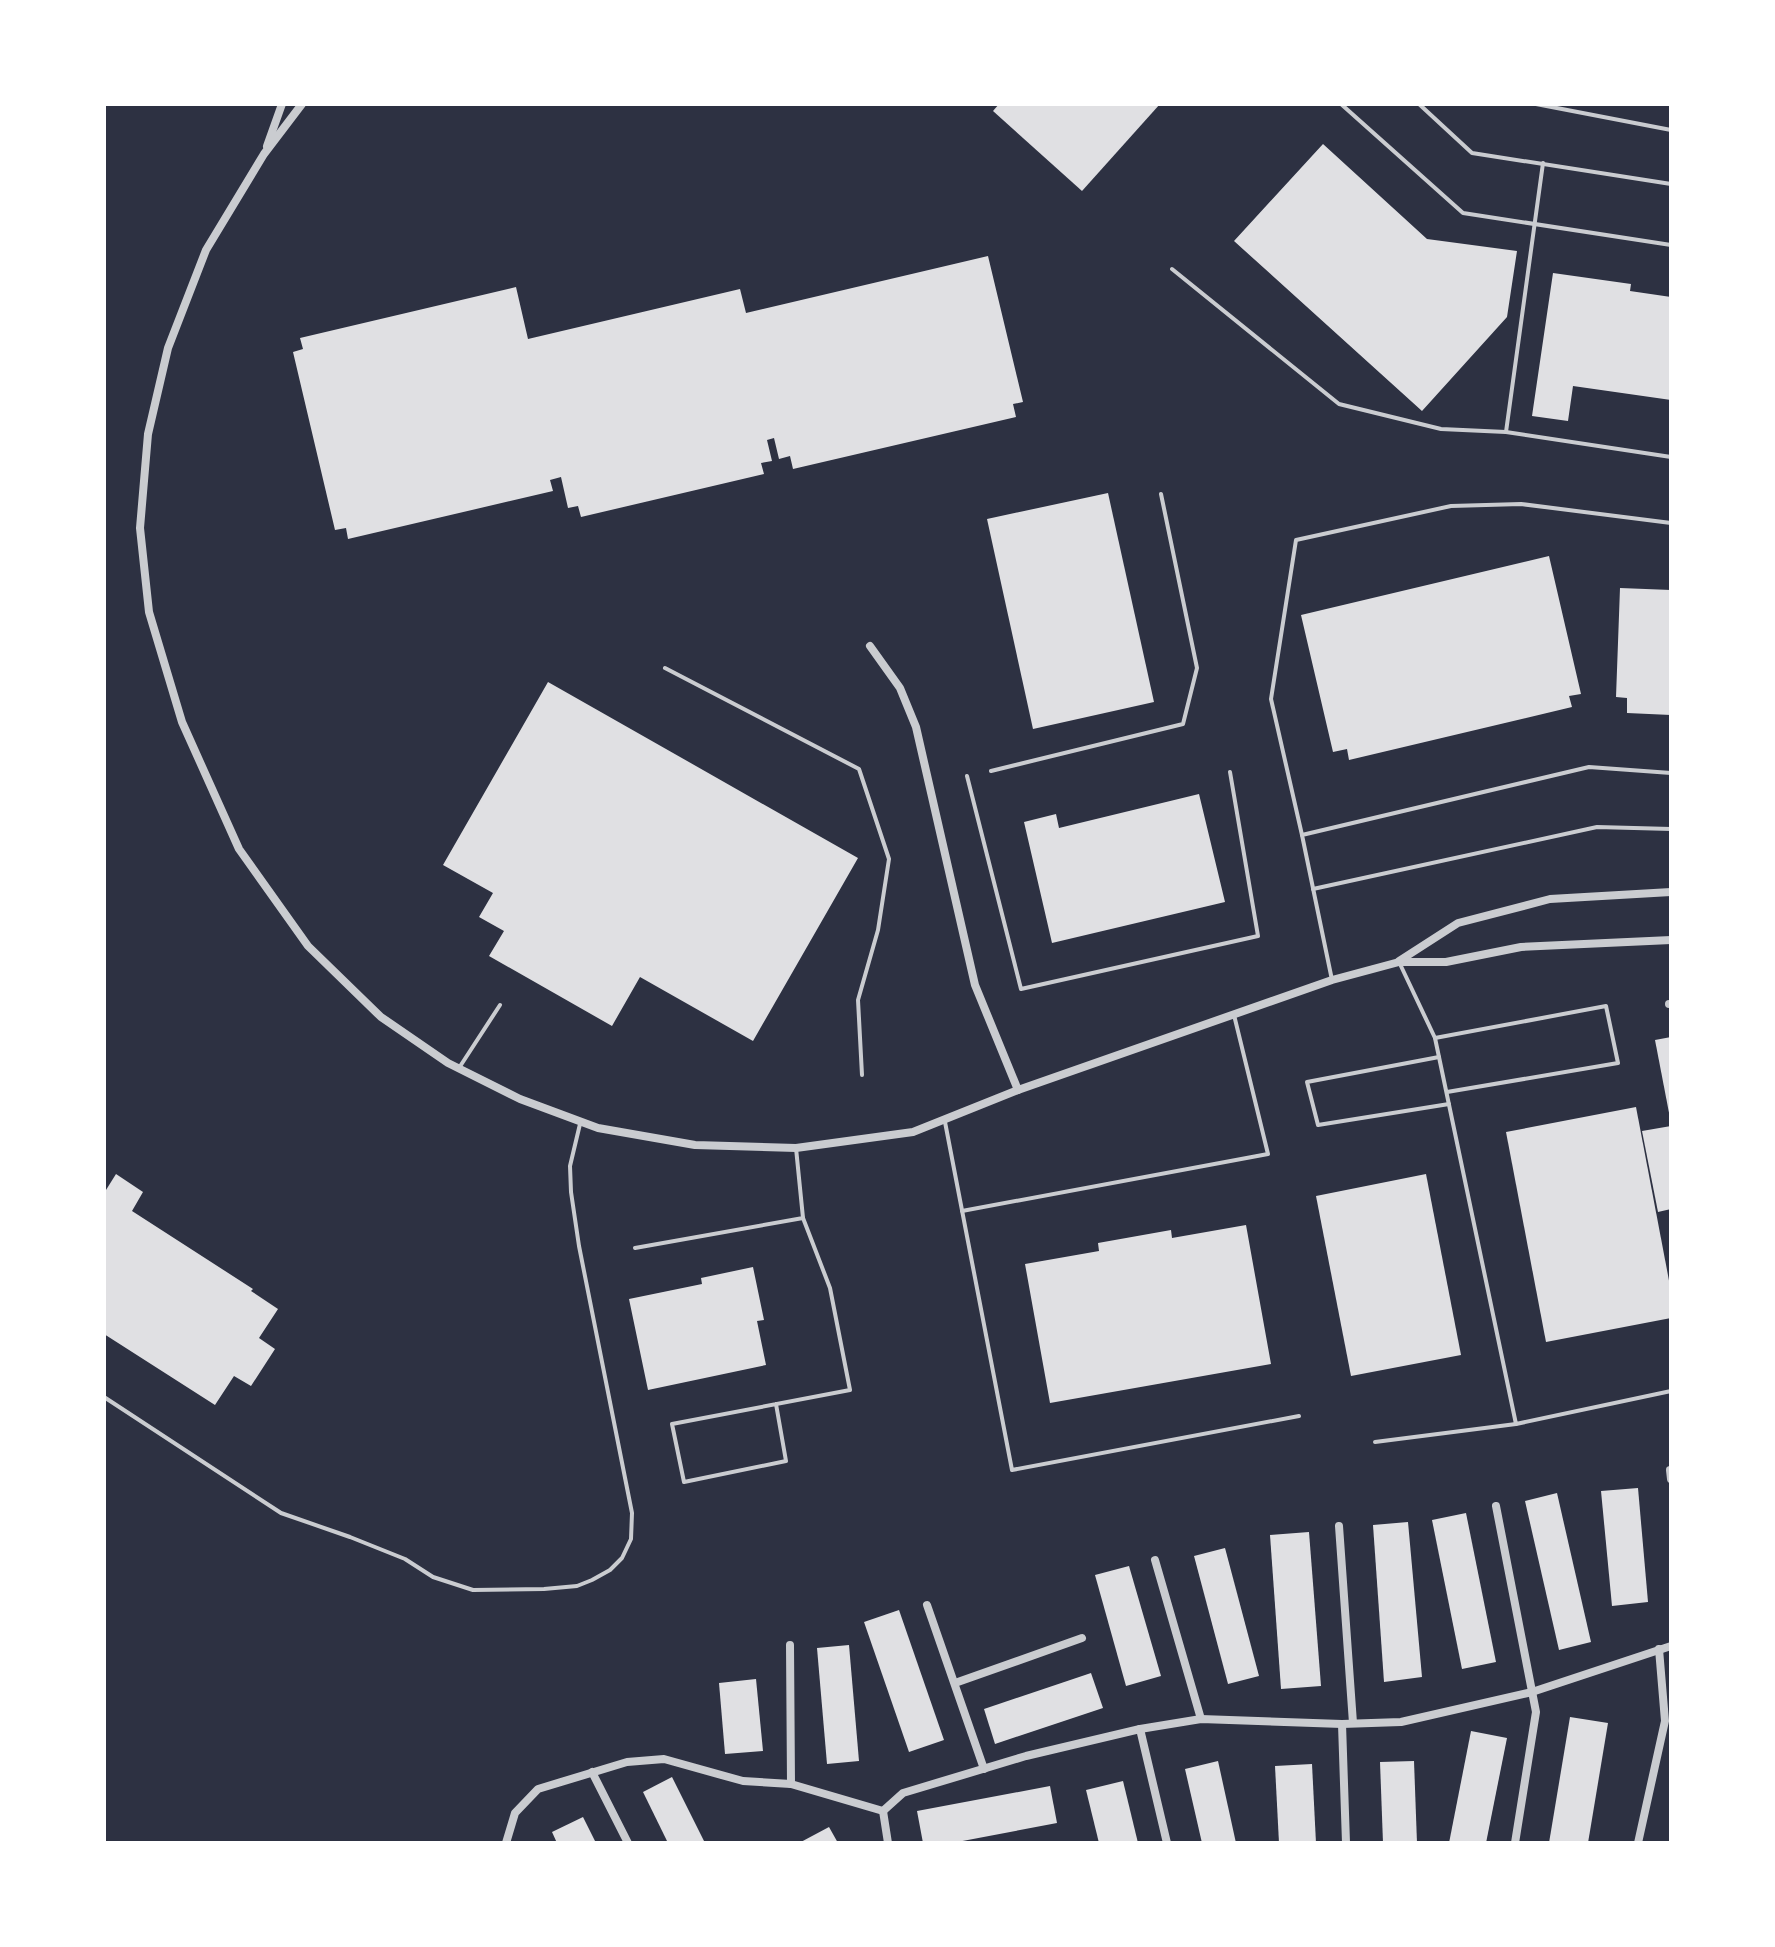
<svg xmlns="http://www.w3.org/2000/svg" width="1775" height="1947" viewBox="0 0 1775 1947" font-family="'Exo 2',sans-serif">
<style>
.building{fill:#e0e0e3}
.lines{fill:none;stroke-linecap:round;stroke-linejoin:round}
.service{stroke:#caccd0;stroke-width:4}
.minor{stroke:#caccd0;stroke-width:8}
</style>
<rect width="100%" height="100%" fill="#2d3142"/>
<g class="building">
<polygon points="999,104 1160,104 1082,191 993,111"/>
<polygon points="1323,144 1427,239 1517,251 1507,317 1422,411 1234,241"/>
<polygon points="988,256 1023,402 1013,404 1016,417 793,469 790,456 779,459 774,438 767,440 772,461 761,463 764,474 581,517 578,506 568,508 561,477 550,480 553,491 348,539 346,528 335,530 293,352 303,349 300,338 516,287 528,339 740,289 746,313"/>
<polygon points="1553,273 1631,284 1630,291 1671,297 1671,400 1573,386 1568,421 1532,416"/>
<polygon points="1108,493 1154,702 1033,729 987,519"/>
<polygon points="1549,556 1581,694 1569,696 1572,707 1349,760 1347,749 1333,752 1301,615"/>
<polygon points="1620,588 1671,590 1671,715 1627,713 1627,698 1616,697"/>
<polygon points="548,682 858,858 753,1041 640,977 612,1026 489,956 504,931 479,917 493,893 443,865"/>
<polygon points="1199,794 1225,902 1052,943 1024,822 1056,814 1059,828"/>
<polygon points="1671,1037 1671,1117 1670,1118 1655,1040"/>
<polygon points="1636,1107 1671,1291 1671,1318 1546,1342 1506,1132"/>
<polygon points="1671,1126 1671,1209 1658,1212 1642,1131"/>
<polygon points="116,1174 143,1192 132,1211 253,1289 251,1291 278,1309 259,1338 275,1349 251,1386 234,1376 215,1405 104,1334 104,1189 106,1190"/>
<polygon points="1426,1174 1461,1355 1351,1376 1316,1196"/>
<polygon points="1246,1225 1271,1364 1050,1403 1025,1264 1099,1251 1098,1243 1171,1230 1172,1238"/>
<polygon points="753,1267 764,1320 757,1321 766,1365 648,1390 629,1299 702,1284 701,1278"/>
<polygon points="1638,1488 1648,1602 1612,1606 1601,1491"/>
<polygon points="1557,1493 1591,1642 1559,1650 1525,1501"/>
<polygon points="1466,1513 1496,1662 1462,1669 1432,1520"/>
<polygon points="1408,1522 1422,1677 1384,1682 1373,1525"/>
<polygon points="1309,1532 1321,1686 1281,1689 1270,1535"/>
<polygon points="1225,1548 1259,1676 1228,1684 1194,1556"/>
<polygon points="1129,1566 1161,1676 1126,1686 1095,1575"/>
<polygon points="899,1610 944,1740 909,1752 864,1622"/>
<polygon points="849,1645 859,1761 827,1764 817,1648"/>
<polygon points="1091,1673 1103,1708 995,1744 984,1709"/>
<polygon points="756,1679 763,1751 725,1754 719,1683"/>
<polygon points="1570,1717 1608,1723 1588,1843 1549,1843"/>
<polygon points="1471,1731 1507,1738 1486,1843 1449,1843"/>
<polygon points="1218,1761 1236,1843 1202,1843 1185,1769"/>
<polygon points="1414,1761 1417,1843 1383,1843 1380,1762"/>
<polygon points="1312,1764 1316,1843 1279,1843 1275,1766"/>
<polygon points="672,1777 705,1843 668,1843 643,1792"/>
<polygon points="1123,1781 1138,1843 1099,1843 1086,1790"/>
<polygon points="1050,1786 1057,1823 952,1843 923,1843 917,1811"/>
<polygon points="583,1817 596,1843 557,1843 552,1832"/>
<polygon points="829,1827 838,1843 799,1843"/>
</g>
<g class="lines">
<g class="service">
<polyline points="1341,104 1463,213 1671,245"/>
<polyline points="1419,104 1472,153 1671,184"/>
<polyline points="1536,104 1671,130"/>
<polyline points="1172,269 1339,404 1441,429 1506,432 1671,457"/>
<polyline points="1506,432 1543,163"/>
<polyline points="665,668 859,769 889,859 878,930 858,1000 862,1075"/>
<polyline points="991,771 1183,724 1197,668 1161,494"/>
<polyline points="967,776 1021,989 1258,936 1230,772"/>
<polyline points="1302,835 1271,699 1296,540 1451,506 1521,504 1671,523"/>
<polyline points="1313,889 1597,827 1671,829"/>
<polyline points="1400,964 1435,1038 1516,1424 1671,1391"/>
<polyline points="1332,980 1302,835 1589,767 1671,773"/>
<polyline points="1435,1038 1606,1006 1618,1063 1447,1092"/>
<polyline points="1439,1057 1307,1082 1318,1125 1449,1104"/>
<polyline points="459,1068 500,1005"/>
<polyline points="945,1122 1012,1470 1299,1416"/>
<polyline points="962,1211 1268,1154 1234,1015"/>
<polyline points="635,1248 803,1218 796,1148"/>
<polyline points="104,1397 281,1513 350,1537 405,1559 433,1577 473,1590 544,1589 577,1586 592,1580 610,1570 622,1558 631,1539 632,1513 579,1246 571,1192 570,1166 580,1124"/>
<polyline points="776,1404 786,1461 684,1482 672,1424 850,1390 830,1288 803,1218"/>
<polyline points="1375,1442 1516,1424"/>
</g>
<g class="minor">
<polyline points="302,104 264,154 206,250 168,348 148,434 140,528 149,612 182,722 239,849 308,946 381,1017 448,1063 520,1099 598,1128 695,1145 796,1148 913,1132 1018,1090 1332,980 1399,962 1446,962 1521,947 1671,940"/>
<polyline points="267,146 282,104"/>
<polyline points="870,646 900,688 916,727 975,985 1018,1090"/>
<polyline points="1399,961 1458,923 1550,899 1671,892"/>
<polyline points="1669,1004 1671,1004"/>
<polyline points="1670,1470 1671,1479"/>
<polyline points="1496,1506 1536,1712 1515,1843"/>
<polyline points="1339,1526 1353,1723"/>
<polyline points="1155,1560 1201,1719"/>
<polyline points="927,1605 984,1769"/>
<polyline points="790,1645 791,1784"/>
<polyline points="955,1683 1082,1638"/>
<polyline points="1342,1724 1346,1843"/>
<polyline points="1140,1729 1167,1843"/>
<polyline points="592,1772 628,1843"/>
<polyline points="883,1811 903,1793 1026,1756 1140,1729 1201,1719 1342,1724 1401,1722 1532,1692 1671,1646"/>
<polyline points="883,1811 888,1843"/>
<polyline points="506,1843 515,1813 538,1789 627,1762 664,1759 743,1781 791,1784 883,1811"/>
<polyline points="1638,1843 1665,1721 1659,1649"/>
</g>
</g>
<rect width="1775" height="1947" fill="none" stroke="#ffffff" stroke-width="212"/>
</svg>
